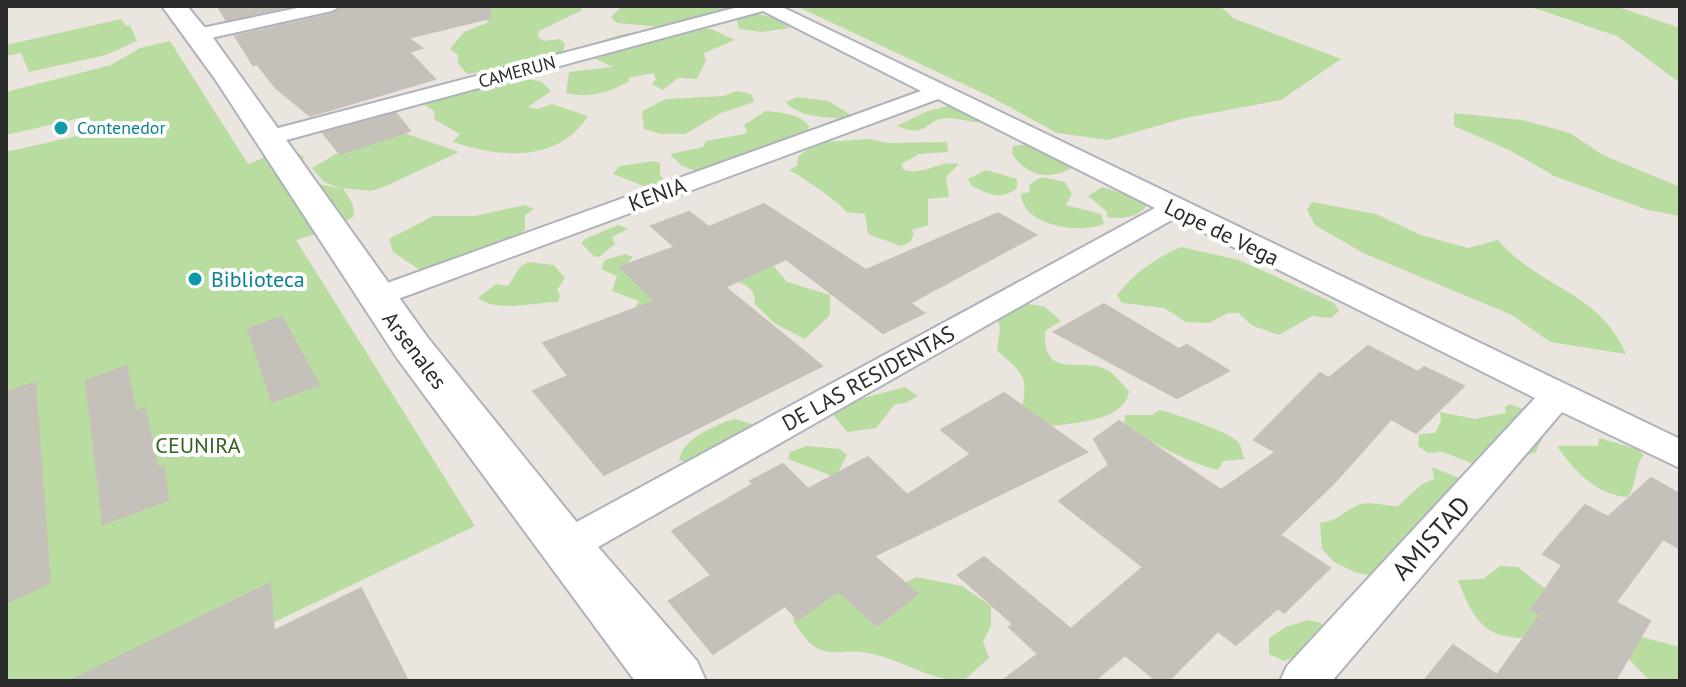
<svg xmlns="http://www.w3.org/2000/svg" width="1686" height="687" viewBox="0 0 1686 687" font-family="'PT Sans',sans-serif">
<style>
.green{fill:#b9dca1}
.building{fill:#c4c0ba;stroke:#c7c0b8;stroke-width:2}
.lines{fill:none;stroke-linecap:round;stroke-linejoin:round}
.street-casing{stroke:#afb2ba;stroke-width:4}
.secondary-casing{stroke:#afb2ba;stroke-width:4}
.street{fill:#fff;fill-rule:evenodd}
.secondary{fill:#fff;fill-rule:evenodd}
.culture-dot{fill:#0f9aa8;stroke:#fff;stroke-width:3}
.labels{text-anchor:middle;stroke-width:8;stroke-linejoin:round;paint-order:stroke}
.far-street-label{font-size:18px;fill:#2b2b2b;stroke:#fff}
.far-culture-label{font-size:18px;fill:#0d838f;stroke:#fff;text-anchor:start}
.street-label{font-size:22px;fill:#2b2b2b;stroke:#fff}
.culture-label{font-size:22px;fill:#0d838f;stroke:#fff;text-anchor:start}
.park-label{font-size:22px;fill:#346122;stroke:#fff}
.near-street-label{font-size:26px;fill:#2b2b2b;stroke:#fff}
</style>
<rect width="100%" height="100%" fill="#ebe5df"/>
<g class="green">
<polygon points="481,6 581,6 582,10 539,31 538,37 544,41 560,39 565,44 563,53 539,64 467,74 458,63 458,55 450,49 464,32 489,22 480,16"/>
<polygon points="622,6 750,6 674,28 617,23 611,17"/>
<polygon points="796,6 1220,6 1233,18 1341,59 1281,100 1185,118 1108,140 1057,133 991,97"/>
<polygon points="1528,6 1616,6 1680,28 1680,83 1617,36"/>
<polygon points="755,13 779,19 790,28 762,32 739,29 737,20"/>
<polygon points="121,19 126,26 130,25 137,41 106,55 29,72 21,53 6,56 6,45"/>
<path d="M684,29H711L735,40L704,53L706,60L697,79L678,78L663,90L652,84L656,79L653,73L628,78L630,81C610,92 589,99 566,93L569,72L613,67L585,54C605,29 655,31 684,29Z"/>
<polygon points="170,41 248,164 270,155 300,154 304,157 301,169 306,181 341,189 324,182 312,168 350,146 404,133 459,152 384,187 371,191 343,188 353,205 354,216 336,228 296,240 475,526 151,681 6,681 6,152 94,132 89,116 6,135 6,92 111,65 140,48"/>
<path d="M502,77L541,81L551,91L528,107L538,109L552,104L588,116C558,163 500,158 453,142L460,134L435,120L434,111L422,103Z"/>
<polygon points="737,91 751,94 754,102 721,113 685,134 662,134 644,129 642,111 666,99 723,96"/>
<path d="M797,97L828,101L851,115L846,118C829,118 796,117 786,102Z"/>
<path d="M959,103L992,122C976,125 962,118 946,118C924,120 928,139 897,126L925,112Z"/>
<path d="M766,111C782,113 799,113 809,126L805,135L701,173L682,166L670,154L703,147L706,141L744,134L747,131L744,125Z"/>
<polygon points="1454,113 1522,120 1570,133 1603,155 1680,187 1680,216 1648,210 1554,176 1511,151 1454,126"/>
<path d="M869,139L888,143L947,142L948,152L919,154L901,164L904,170C924,176 938,160 959,164L946,177L949,197L928,199V225L912,230L914,234L910,242L901,246L868,234L865,214L846,212C843,204 799,175 789,170L797,166L798,157L812,146L827,142Z"/>
<path d="M1039,143L1078,164C1053,181 1029,179 1012,154L1013,146Z"/>
<polygon points="653,161 660,163 660,175 666,184 646,187 613,174 620,166"/>
<path d="M986,170L1017,179V188C1001,201 988,194 972,186L968,179Z"/>
<path d="M1042,177L1065,182L1072,194L1066,205L1101,214L1104,224C1080,234 1023,227 1021,194L1029,192L1030,184Z"/>
<path d="M1102,187L1149,201C1143,217 1123,220 1107,217V212L1088,196Z"/>
<path d="M1312,202L1376,214L1421,235L1468,248L1498,240C1540,289 1599,291 1626,354L1550,342L1512,315L1363,253L1315,225L1307,210Z"/>
<polygon points="525,205 534,209 525,215 525,230 515,237 440,268 420,270 393,252 389,239 433,216 475,216"/>
<polygon points="618,225 628,229 612,237 615,244 599,257 595,257 581,243 585,239"/>
<path d="M1181,247L1239,260L1334,303L1339,311L1331,318L1312,316L1279,335L1253,326L1238,313H1228L1209,323L1186,322L1164,308L1122,303L1117,295C1133,274 1157,257 1181,247Z"/>
<polygon points="625,254 633,257 625,266 626,274 676,290 644,312 635,308 639,301 612,291 617,276 601,269 605,260"/>
<path d="M528,262L554,265L565,278L557,290L560,295L558,302C534,302 498,313 478,298L496,284L508,286L520,267Z"/>
<path d="M773,265L787,282L830,295V315L805,339L774,323L755,304C756,283 736,282 718,276Z"/>
<path d="M1020,302L1045,307L1061,321L1045,331C1043,381 1079,357 1105,369C1114,373 1122,384 1129,391C1125,425 1061,423 1034,428L1020,417C1028,380 1028,376 997,351L1000,329L997,316Z"/>
<polygon points="905,387 918,396 906,403 895,404 876,428 847,432 833,414 838,405"/>
<polygon points="1510,404 1527,411 1542,428 1542,439 1535,453 1479,466 1443,452 1428,453 1418,446 1419,434 1435,433 1441,421 1440,412 1475,419 1506,413 1505,407"/>
<path d="M1160,410C1175,414 1230,432 1238,442C1242,446 1241,453 1245,459L1223,461L1218,470C1182,461 1157,443 1124,428L1125,415H1152Z"/>
<path d="M734,419L752,424L753,429L692,464L679,460C682,439 715,425 734,419Z"/>
<path d="M1599,438L1637,449L1644,455C1633,468 1638,483 1628,497C1598,496 1573,470 1557,446H1598Z"/>
<polygon points="807,446 840,449 847,455 838,473 832,476 788,459 790,452"/>
<path d="M1432,467L1464,480L1444,527L1447,550L1368,575L1354,572L1333,561L1322,549L1320,523C1336,521 1341,514 1354,507C1366,499 1384,506 1398,506L1421,485L1434,479Z"/>
<path d="M1500,566L1518,567L1559,600L1543,638C1490,640 1477,631 1458,580L1483,579Z"/>
<path d="M916,577L962,586L991,606V626L983,641L989,658L963,681C929,681 897,656 861,652C849,650 835,654 824,651C808,646 802,633 793,621L797,604L812,592L904,583Z"/>
<polygon points="1308,620 1321,623 1330,633 1306,652 1284,661 1269,654 1269,638 1286,627"/>
<polygon points="1642,637 1680,647 1680,681 1650,681 1629,659 1629,651"/>
</g>
<g class="building">
<polygon points="218,6 292,6 226,20"/>
<polygon points="344,6 489,6 490,18 408,38 422,48 409,52 435,79 310,116 276,88 257,64 253,65 235,36 333,14"/>
<polygon points="396,113 410,131 340,154 323,133"/>
<polygon points="764,204 866,270 998,213 1036,235 910,303 924,313 883,333 786,259 725,287 822,366 604,475 533,391 568,376 543,343 655,301 620,267 675,247 651,226 689,212 709,227"/>
<polygon points="1104,304 1179,349 1187,345 1229,371 1177,398 1054,332"/>
<polygon points="282,317 319,385 272,402 248,329"/>
<polygon points="1368,346 1418,372 1424,367 1464,386 1416,433 1391,419 1335,482 1280,535 1330,568 1284,613 1278,608 1236,645 1218,631 1168,681 1157,681 1125,655 1094,681 1002,681 1038,654 1009,627 1013,624 958,575 984,557 1071,629 1143,567 1059,501 1109,465 1094,439 1119,421 1221,490 1276,452 1254,440 1320,373 1329,378"/>
<polygon points="126,366 136,412 145,408 158,469 164,466 168,500 103,524 86,381"/>
<polygon points="35,383 50,583 6,603 6,392"/>
<polygon points="1004,393 1087,452 874,556 918,594 877,626 838,591 798,620 785,606 713,654 669,601 711,575 672,531 753,484 750,481 783,464 808,489 868,457 907,495 971,454 941,430"/>
<polygon points="1651,478 1680,494 1680,549 1663,539 1616,602 1650,621 1615,681 1424,681 1453,645 1497,675 1540,615 1531,610 1562,565 1543,554 1585,505 1608,517"/>
<polygon points="270,583 274,631 361,588 408,681 70,681"/>
</g>
<g class="lines">
<defs>
<g id="street">
<polygon points="307,6 341,6 332,11 197,41 188,35 197,29"/>
<polygon points="742,6 780,6 1680,439 1680,468 1562,412 1332,681 1280,681 1287,666 1535,398 1175,218 577,559 563,564 549,559 543,548 549,537 1155,208 938,99 387,303 365,303 361,297 365,291 921,91 763,11 279,142 263,142 259,137 263,132"/>
</g>
<polygon id="secondary" points="162,6 187,6 211,35 428,338 579,525 697,661 706,681 635,681 397,358 215,79"/>
</defs>
<use href="#street" class="street-casing"/>
<use href="#secondary" class="secondary-casing"/>
<use href="#street" class="street"/>
<use href="#secondary" class="secondary"/>
</g>
<g class="culture-dot">
<circle cx="61" cy="128" r="8"/>
<circle cx="195" cy="279" r="8"/>
</g>
<g class="labels">
<g class="far-street-label">
<text transform="translate(517 72) rotate(-15)" y="6">CAMERUN</text>
</g>
<g class="far-culture-label">
<text x="77" y="134">Contenedor</text>
</g>
<g class="street-label">
<text transform="translate(657 194) rotate(-20)" y="8">KENIA</text>
<text transform="translate(1222 232) rotate(26)" y="8">Lope de Vega</text>
<text transform="translate(415 350) rotate(53)" y="8">Arsenales</text>
<text transform="translate(868 378) rotate(-29)" y="8">DE LAS RESIDENTAS</text>
</g>
<g class="culture-label">
<text x="211" y="287">Biblioteca</text>
</g>
<g class="park-label">
<text x="198" y="453">CEUNIRA</text>
</g>
<g class="near-street-label">
<text transform="translate(1431 538) rotate(-48)" y="9">AMISTAD</text>
</g>
</g>
<rect width="1686" height="687" fill="none" stroke="#2b2b2b" stroke-width="16"/>
</svg>
